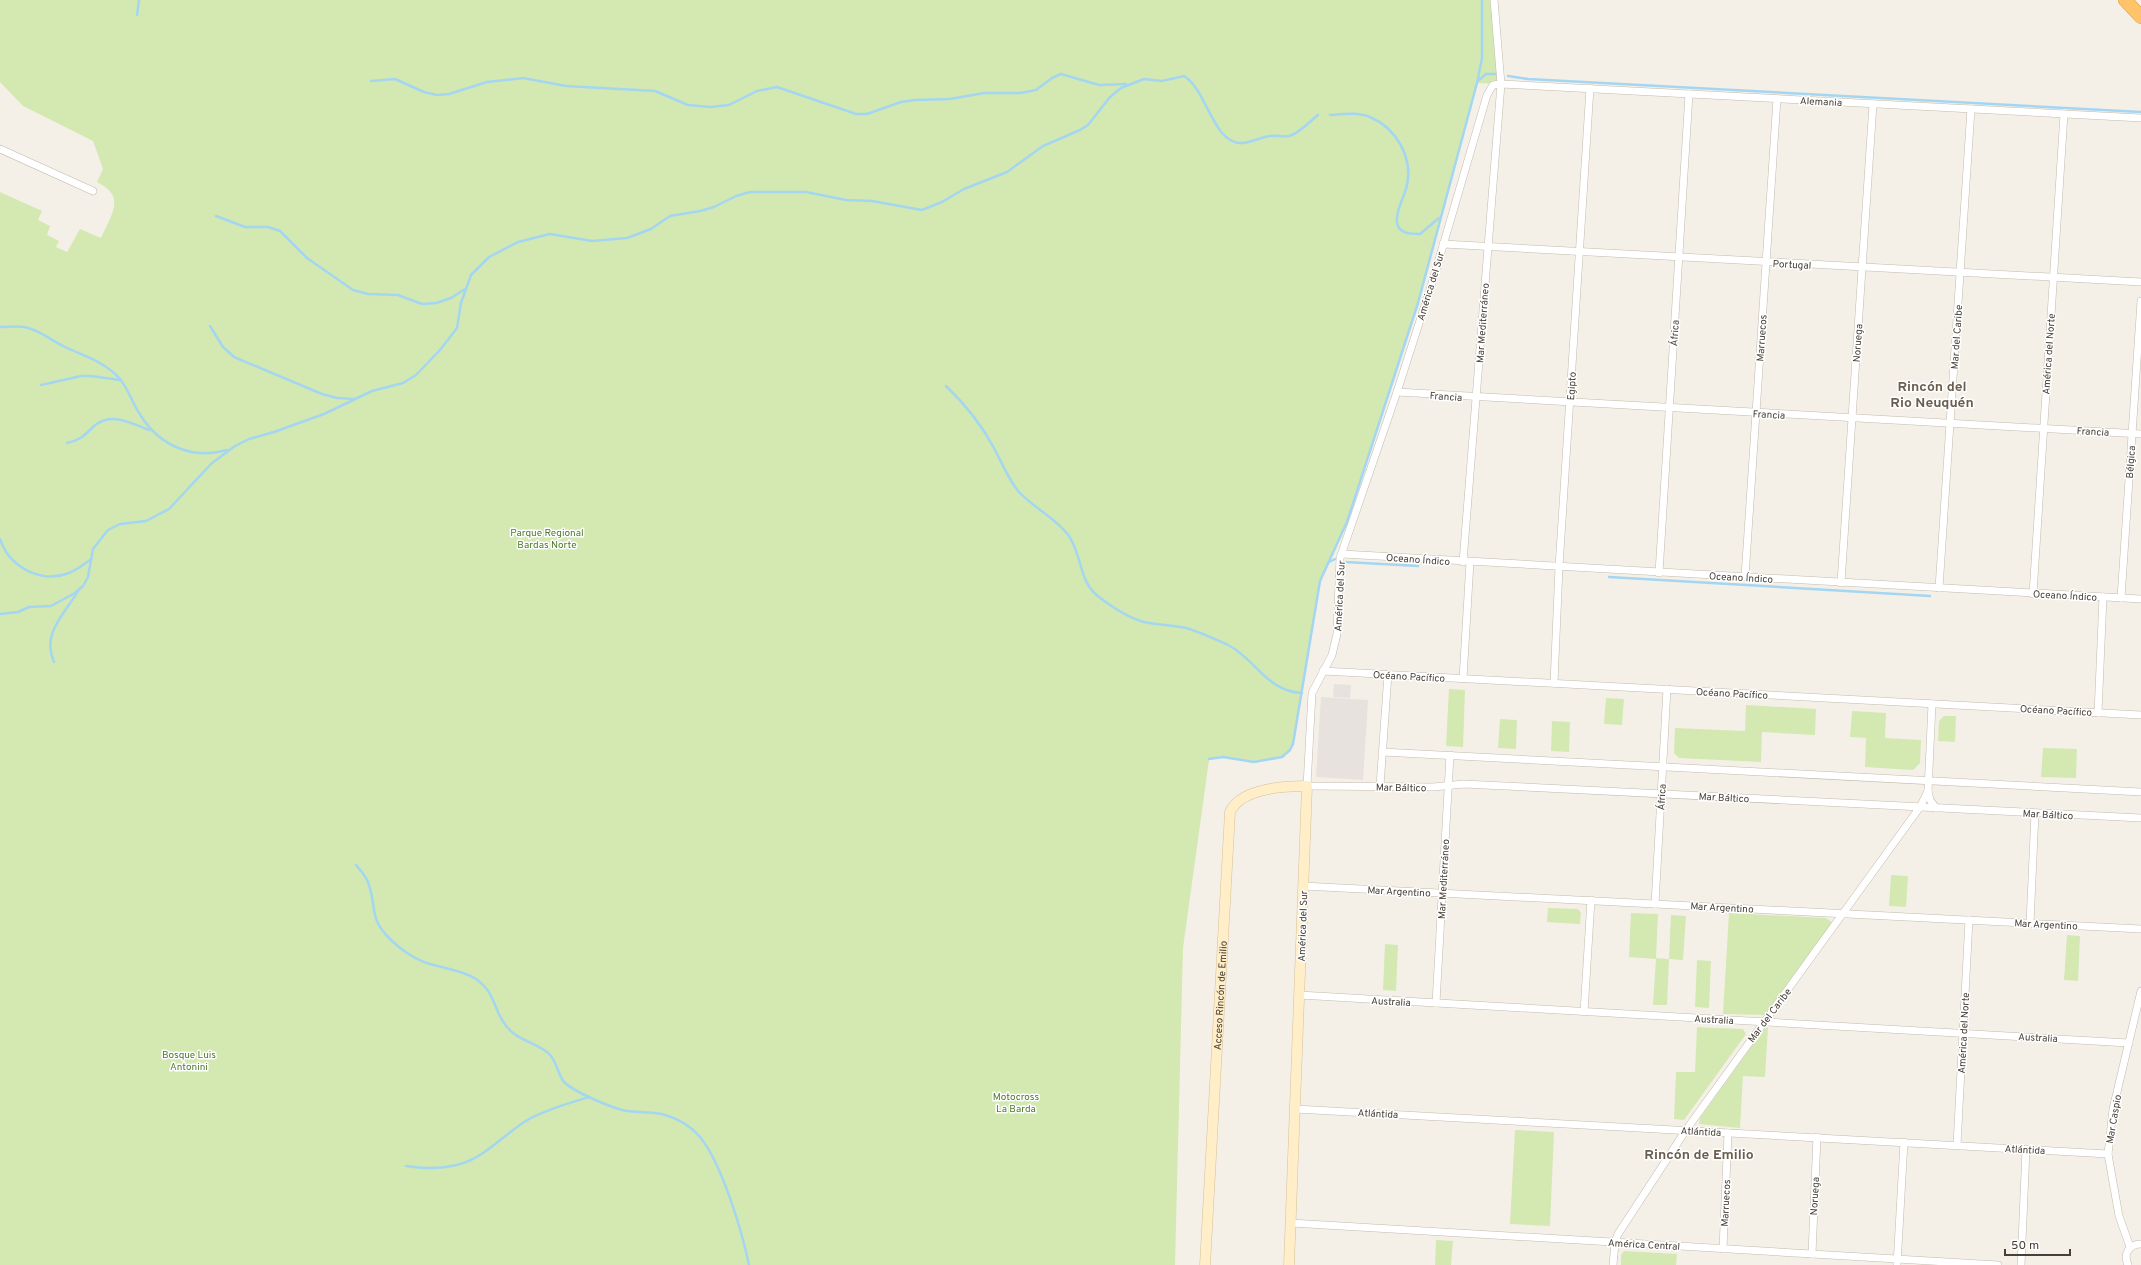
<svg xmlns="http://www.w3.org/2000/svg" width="2141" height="1265" viewBox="0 0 2141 1265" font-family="Overpass,sans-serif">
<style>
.industrial{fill:#e7e2dd}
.green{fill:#d3e9b1}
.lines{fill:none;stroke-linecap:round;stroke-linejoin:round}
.stream{stroke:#a4d6f2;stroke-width:2.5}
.street-casing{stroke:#c3baae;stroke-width:8}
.secondary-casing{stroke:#d5c198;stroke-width:11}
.highway-casing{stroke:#e09837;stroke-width:14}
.street{stroke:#fff;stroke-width:7}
.secondary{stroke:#ffeec8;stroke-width:10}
.highway{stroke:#ffc469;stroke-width:13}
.labels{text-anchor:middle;stroke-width:3;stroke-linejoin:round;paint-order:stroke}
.street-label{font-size:10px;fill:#484037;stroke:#fff}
.park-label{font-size:10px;fill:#4d7c28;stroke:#fff}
.district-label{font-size:14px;font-weight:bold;fill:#6b5e4e;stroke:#fff}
</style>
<rect width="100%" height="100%" fill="#f4f0e8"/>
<g class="industrial">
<polygon points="1334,684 1351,685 1350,698 1333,697"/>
<polygon points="1321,697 1368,700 1363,780 1316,777"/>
</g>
<g class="green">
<path d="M0,0H1494L1501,84L1477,83L1418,303L1347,522L1320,581L1293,744L1290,750L1282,757L1254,762L1223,757L1209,760L1183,948L1175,1265H0V192L42,211L38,220L50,226L47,235L59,241L56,247L67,252L80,229L101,238C111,214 127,197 97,182L103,169L93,141L23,106L0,82Z"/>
<polygon points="1449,689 1465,690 1463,747 1446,746"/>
<polygon points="1606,698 1624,699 1622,725 1604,724"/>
<polygon points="1746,705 1816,709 1815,735 1762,732 1761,762 1679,758 1674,753 1675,728 1745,731"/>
<polygon points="1852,711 1886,713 1885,738 1921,740 1920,763 1913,770 1865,767 1866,738 1850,737"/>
<polygon points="1944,716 1956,716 1955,742 1938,741 1939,721"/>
<polygon points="1500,719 1517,720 1516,749 1498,748"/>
<polygon points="1552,721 1570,722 1569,752 1551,751"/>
<polygon points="2043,748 2077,749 2076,778 2041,777"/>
<polygon points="1891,875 1908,876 1906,907 1889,906"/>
<polygon points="1548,908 1578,909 1581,913 1580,924 1547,922"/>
<polygon points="1631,913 1658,914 1656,958 1669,959 1671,915 1686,916 1683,960 1669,959 1667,1005 1653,1005 1656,959 1629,957"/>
<polygon points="1729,913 1826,918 1833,923 1765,1015 1723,1014"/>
<polygon points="2067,935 2080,936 2078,981 2064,980"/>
<polygon points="1385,944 1398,945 1396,991 1383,990"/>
<polygon points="1697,960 1711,961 1709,1008 1695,1007"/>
<polygon points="1697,1027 1743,1029 1746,1034 1684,1120 1674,1119 1676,1072 1695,1072"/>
<polygon points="1768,1027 1765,1077 1743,1076 1740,1128 1699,1124 1700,1118 1764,1029"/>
<polygon points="1515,1130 1554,1132 1550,1226 1510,1224"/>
<polygon points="1436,1240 1453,1241 1451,1265 1435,1265"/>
<polygon points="1624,1251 1677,1254 1676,1265 1621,1265 1621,1255"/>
</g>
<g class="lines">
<g class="stream">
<polyline points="137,15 139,0"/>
<polyline points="1508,76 1528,79 2141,112"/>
<polyline points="1479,80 1486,74 1496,74"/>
<polyline points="371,81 395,79 424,92 437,95 449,94 487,82 523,78 566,86 655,91 688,105 710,107 729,105 757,91 777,87 856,114 867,114 901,102 915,100 950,99 984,93 1021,93 1036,90 1052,78 1061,74 1099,85 1126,84"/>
<path d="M1330,115C1343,114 1358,112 1370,117C1396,128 1413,157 1407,185C1405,196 1395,211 1397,223C1399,234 1411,234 1420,234L1439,218"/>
<polyline points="216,216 245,227 268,227 280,231 307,258 353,290 368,294 398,295 422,304 436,303 451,298 465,289"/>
<polyline points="210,326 223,347 234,357 322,394 337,398 354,399"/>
<path d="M0,327C8,327 17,326 24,327C38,329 51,340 63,346C83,356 104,361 120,379C129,390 133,405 141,416C160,446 193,460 227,450"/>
<polyline points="41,385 81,376 91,376 120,380"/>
<path d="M946,386C965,404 981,424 994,448C1002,463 1008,479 1019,492C1034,508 1057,519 1069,536C1083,557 1078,581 1099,597C1112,607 1129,618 1144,622C1158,625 1172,625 1186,628C1200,632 1215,639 1228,645C1257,660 1266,691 1302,693"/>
<path d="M67,443C80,440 84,436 93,427C110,411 132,423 149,430"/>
<path d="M0,539C9,567 41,584 69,573C77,570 83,565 90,560"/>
<polyline points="1329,562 1335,559"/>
<polyline points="1345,562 1418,566"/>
<polyline points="1609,577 1930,596"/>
<path d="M0,614L18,612L29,607L51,606L75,593L83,586L88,577L93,549L108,530L120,524L146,521L169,509L212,463L235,446L249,439L274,432L324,414L372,391L403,383L416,375L440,350L457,328L461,303L471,275L489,257L518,242L550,234L592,241L627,238L651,229L670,216L700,211L714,207L736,196L750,192H806L846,200L872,201L922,210L942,202L964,189L1007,172L1043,146L1080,130L1088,125L1110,97L1121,88L1144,79L1162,81L1184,76C1207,90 1213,143 1241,143C1249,143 1257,139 1265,137C1273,134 1281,137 1289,136C1299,134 1310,121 1318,115"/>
<path d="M54,662C41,633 65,614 78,591"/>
<polyline points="1209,759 1223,757 1254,762 1282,757 1290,750 1293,744 1320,581 1347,522 1418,303 1477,83 1482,58 1482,0"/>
<path d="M356,865C361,871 367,877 369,885C377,910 369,919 391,940C401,950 416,960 430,964C446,969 462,970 476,979C497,994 493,1011 507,1027C517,1040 535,1042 548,1053C557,1060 557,1073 564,1082C574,1092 608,1106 622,1110C633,1113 644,1111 655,1113C672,1115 689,1124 700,1137C722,1164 742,1231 749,1265"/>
<path d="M406,1166C430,1170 459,1169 480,1155C497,1144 512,1129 529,1119C548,1109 569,1103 589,1097"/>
</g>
<defs>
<g id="street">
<polyline points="2141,118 1501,84 1493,85 1487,95 1433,280 1397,392 1340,558 1337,634 1332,655 1312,693 1307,786 1433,787 1464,784 2141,818"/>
<polyline points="0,149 93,191"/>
<polyline points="1443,244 2141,282"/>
<polyline points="1397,392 2141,434"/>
<polyline points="1342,554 2141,599"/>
<polyline points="1463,562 1501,84 1494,0"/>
<polyline points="1659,573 1689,94"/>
<polyline points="1745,577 1777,99"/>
<polyline points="1841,583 1873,104"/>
<polyline points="1939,588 1971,109"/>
<polyline points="2033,594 2064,114"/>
<polyline points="2121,598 2141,301"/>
<polyline points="1323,671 2141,715"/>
<polyline points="1463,678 1470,562"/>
<polyline points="1554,683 1559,567 1590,88"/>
<polyline points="1932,704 1928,791 1930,800 1936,808"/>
<polyline points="2098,713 2103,597"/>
<polyline points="1382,752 2141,792"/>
<polyline points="1380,786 1388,674"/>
<polyline points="1303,886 2141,929"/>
<polyline points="1655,904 1667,689"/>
<polyline points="2030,923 2035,813"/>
<polyline points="1299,995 2129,1043"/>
<polyline points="1436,1003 1450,755"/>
<polyline points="1584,1012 1591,900"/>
<polyline points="1295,1109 2108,1154"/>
<polyline points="1957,1145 1969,920"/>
<polyline points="1291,1223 1998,1265"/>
<polyline points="2130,1247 2119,1216 2108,1154 2113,1109 2141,991"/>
<polyline points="1723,1249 1728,1133"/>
<polyline points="1812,1254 1817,1137"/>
<polyline points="1613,1265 1615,1242 1618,1234 1686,1130 1920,807 1928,791"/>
<polyline points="1897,1265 1904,1142"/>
<polyline points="2021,1265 2026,1149"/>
<path d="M2128,1265C2123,1254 2129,1244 2141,1244"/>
</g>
<g id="secondary">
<path id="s1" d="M1205,1265L1230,812C1241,788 1284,786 1307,786L1289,1265"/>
</g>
<polyline id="highway" points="2125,0 2141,17"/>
</defs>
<use href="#street" class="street-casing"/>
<use href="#secondary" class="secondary-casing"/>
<use href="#highway" class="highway-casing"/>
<use href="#street" class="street"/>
<use href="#secondary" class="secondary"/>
<use href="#highway" class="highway"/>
</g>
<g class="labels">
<g class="street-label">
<text transform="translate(1821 101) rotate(3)" y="4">Alemania</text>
<text transform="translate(1792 264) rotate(3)" y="4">Portugal</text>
<text transform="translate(1430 286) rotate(-73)" y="4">América del Sur</text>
<text transform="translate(1482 323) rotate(-86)" y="4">Mar Mediterráneo</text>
<text transform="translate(1674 333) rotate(-86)" y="4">África</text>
<text transform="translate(1956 337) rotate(-86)" y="4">Mar del Caribe</text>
<text transform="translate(1761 338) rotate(-86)" y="4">Marruecos</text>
<text transform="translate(1857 343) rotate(-86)" y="4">Noruega</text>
<text transform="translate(2048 354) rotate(-86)" y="4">América del Norte</text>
<text transform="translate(1571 386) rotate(-86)" y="4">Egipto</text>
<text transform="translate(1446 396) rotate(4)" y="4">Francia</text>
<text transform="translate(1769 414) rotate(3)" y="4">Francia</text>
<text transform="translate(2093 431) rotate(3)" y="4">Francia</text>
<text transform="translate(2130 462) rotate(-86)" y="4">Bélgica</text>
<text transform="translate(1418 559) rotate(4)" y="4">Oceano Índico</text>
<text transform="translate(1741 577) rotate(3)" y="4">Oceano Índico</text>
<text transform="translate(2065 595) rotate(3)" y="4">Oceano Índico</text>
<text transform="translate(1339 596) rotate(-87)" y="4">América del Sur</text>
<text transform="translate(1409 676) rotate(3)" y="4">Océano Pacífico</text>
<text transform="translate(1732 693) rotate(3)" y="4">Océano Pacífico</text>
<text transform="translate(2056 710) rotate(3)" y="4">Océano Pacífico</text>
<text transform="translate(1401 787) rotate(1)" y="4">Mar Báltico</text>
<text transform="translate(1661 797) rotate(-87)" y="4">África</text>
<text transform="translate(1724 797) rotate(3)" y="4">Mar Báltico</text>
<text transform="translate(2048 814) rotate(3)" y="4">Mar Báltico</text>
<text transform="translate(1443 879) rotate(-87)" y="4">Mar Mediterráneo</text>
<text transform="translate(1399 891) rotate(3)" y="4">Mar Argentino</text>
<text transform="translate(1722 907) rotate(3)" y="4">Mar Argentino</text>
<text transform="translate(2046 924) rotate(3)" y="4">Mar Argentino</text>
<text transform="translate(1302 926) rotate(-88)" y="4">América del Sur</text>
<text dy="4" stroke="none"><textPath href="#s1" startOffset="270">Acceso Rincón de Emilio</textPath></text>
<text transform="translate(1391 1001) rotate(3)" y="4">Australia</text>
<text transform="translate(1769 1015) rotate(-53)" y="4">Mar del Caribe</text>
<text transform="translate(1714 1019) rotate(3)" y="4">Australia</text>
<text transform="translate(1963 1033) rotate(-87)" y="4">América del Norte</text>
<text transform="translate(2038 1037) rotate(3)" y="4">Australia</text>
<text transform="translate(1378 1113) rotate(3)" y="4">Atlántida</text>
<text transform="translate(2113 1119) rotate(-80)" y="4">Mar Caspio</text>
<text transform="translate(1701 1131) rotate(3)" y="4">Atlántida</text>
<text transform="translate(2025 1149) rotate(3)" y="4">Atlántida</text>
<text transform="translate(1814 1196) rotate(-87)" y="4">Noruega</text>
<text transform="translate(1725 1203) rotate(-87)" y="4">Marruecos</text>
<text transform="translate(1644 1244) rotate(3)" y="4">América Central</text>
</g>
<g class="park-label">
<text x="547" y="536">Parque Regional<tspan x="547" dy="12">Bardas Norte</tspan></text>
<text x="189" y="1058">Bosque Luis<tspan x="189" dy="12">Antonini</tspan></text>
<text x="1016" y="1100">Motocross<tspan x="1016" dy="12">La Barda</tspan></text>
</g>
<g class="district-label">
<text x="1932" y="391">Rincón del<tspan x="1932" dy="16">Rio Neuquén</tspan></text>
<text x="1699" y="1159">Rincón de Emilio</text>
</g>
</g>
<path d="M2005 1249v6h65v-6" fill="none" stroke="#484037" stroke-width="2"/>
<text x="2011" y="1249" font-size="12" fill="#484037" stroke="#ffffff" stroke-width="3" paint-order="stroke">50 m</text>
</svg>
